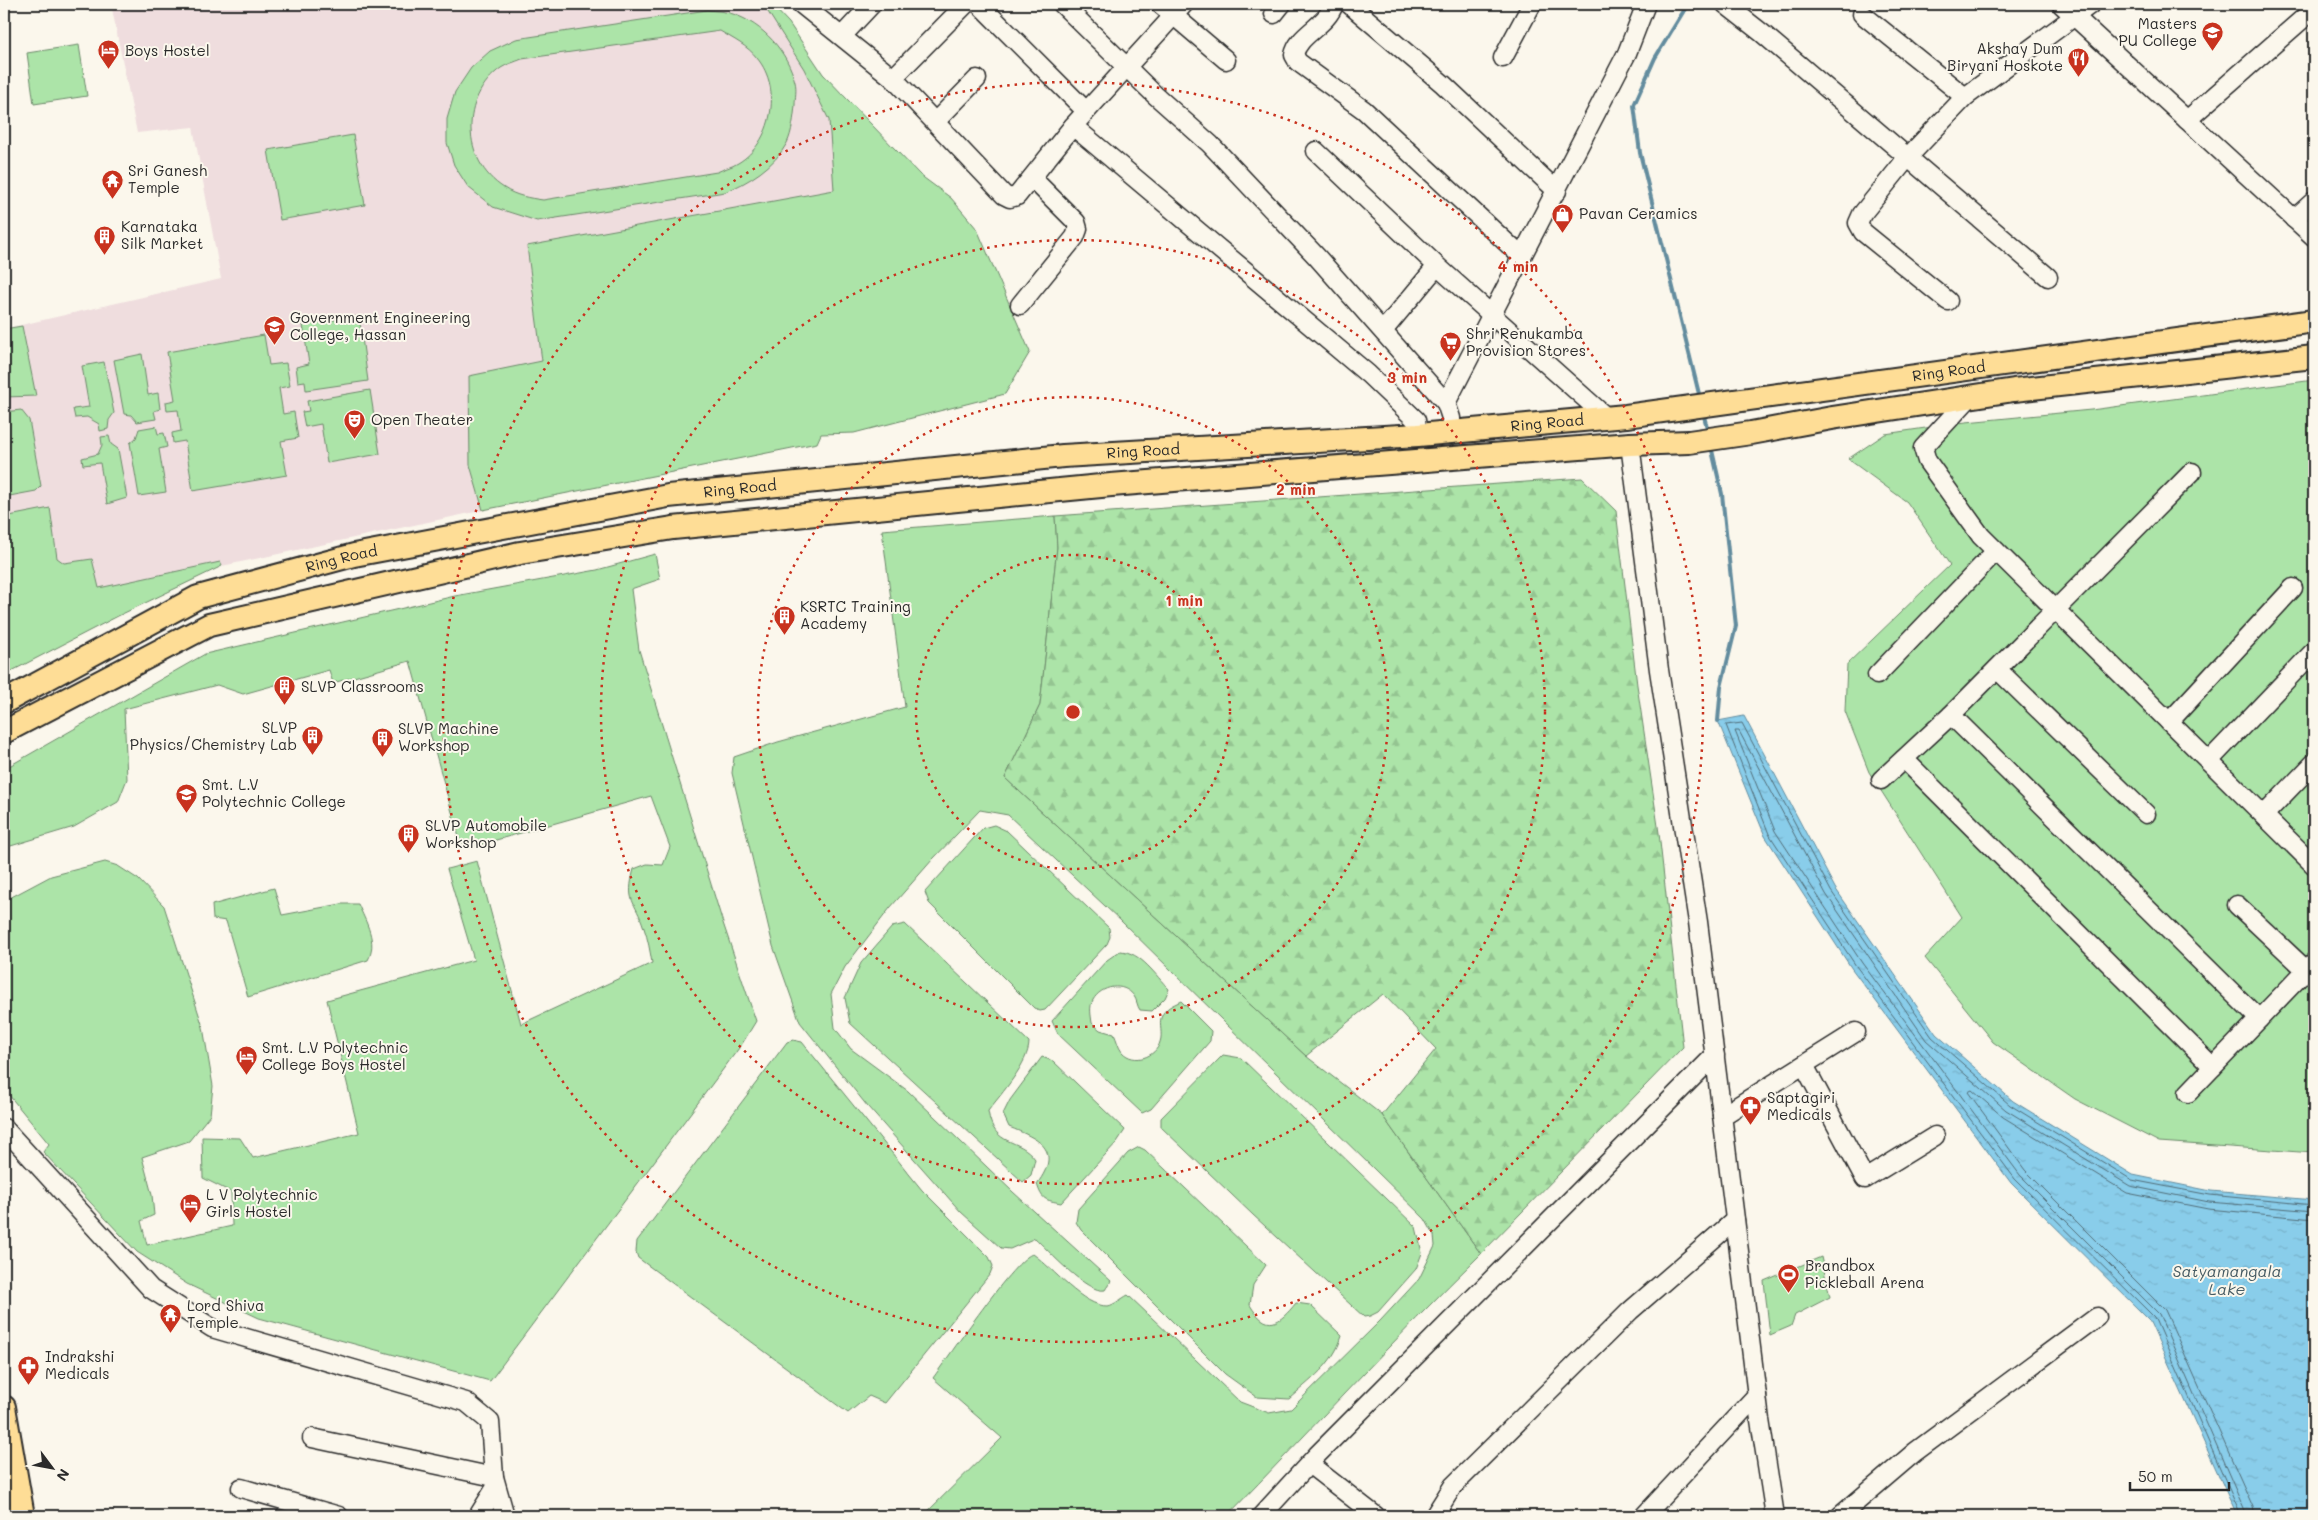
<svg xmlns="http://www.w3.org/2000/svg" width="2318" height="1520" viewBox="0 0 2318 1520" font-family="Mali,sans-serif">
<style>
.built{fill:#efddde}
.grass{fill:#ace4a8;stroke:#6c886a;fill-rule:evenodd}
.forest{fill:url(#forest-firs);stroke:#6c886a}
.water{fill:url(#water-ripples);stroke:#638c9e}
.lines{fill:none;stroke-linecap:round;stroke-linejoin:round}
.shore{stroke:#516c77;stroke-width:1}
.stream{stroke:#638c9e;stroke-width:4}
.minor-casing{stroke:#2b2b2b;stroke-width:21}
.major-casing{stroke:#2b2b2b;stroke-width:26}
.minor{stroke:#fbf7ec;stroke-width:18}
.major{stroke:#fedd96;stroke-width:22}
.ring{fill:none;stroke:#c8321e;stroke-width:2.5;stroke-dasharray:2.5 5}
.labels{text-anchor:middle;stroke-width:4;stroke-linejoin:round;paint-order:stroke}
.poi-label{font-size:15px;fill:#2b2b2b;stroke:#fbf7ec;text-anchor:start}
.street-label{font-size:15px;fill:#2b2b2b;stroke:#fbf7ec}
.water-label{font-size:16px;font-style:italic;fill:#475c64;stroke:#fbf7ec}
.centre{fill:#c8321e;stroke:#fbf7ec;stroke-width:2.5}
.ring-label{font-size:15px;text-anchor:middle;font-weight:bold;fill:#c8321e;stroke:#fbf7ec;stroke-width:4;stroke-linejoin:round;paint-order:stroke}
</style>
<defs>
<pattern id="forest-firs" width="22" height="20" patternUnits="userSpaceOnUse" patternTransform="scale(1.25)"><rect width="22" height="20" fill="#ace4a8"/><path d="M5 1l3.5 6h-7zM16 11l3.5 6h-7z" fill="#94c491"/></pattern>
<pattern id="water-ripples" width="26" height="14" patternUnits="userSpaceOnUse" patternTransform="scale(1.25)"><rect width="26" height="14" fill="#89cdea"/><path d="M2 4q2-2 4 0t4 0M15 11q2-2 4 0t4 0" fill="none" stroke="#76b0c9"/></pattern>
</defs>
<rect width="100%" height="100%" fill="#fbf7ec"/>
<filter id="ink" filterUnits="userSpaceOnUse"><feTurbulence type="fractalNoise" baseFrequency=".02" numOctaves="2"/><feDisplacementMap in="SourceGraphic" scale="10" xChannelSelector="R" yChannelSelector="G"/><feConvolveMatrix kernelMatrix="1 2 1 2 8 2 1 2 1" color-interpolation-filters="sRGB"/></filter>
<g filter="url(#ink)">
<polygon class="built" points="111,4 771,4 789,23 823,74 920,175 951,198 977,229 1030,352 1005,394 854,433 821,434 817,443 696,465 222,566 118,616 4,675 4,329 221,279 193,127 137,133"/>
<g class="grass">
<polygon points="763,4 771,4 789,23 823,74 920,175 951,198 977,229 1030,352 1005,394 854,433 821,434 817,443 483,510 470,465 469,376 542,361 527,246 834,190 829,120 804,69"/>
<path d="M707,10C715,11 725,11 733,14C763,24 788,52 795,82C797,89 795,98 795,105C794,116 792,133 787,143C774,167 749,182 725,192L537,221L493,207L468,187L454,165L447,143V119L455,92L471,68L490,51L516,39ZM720,31C733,39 748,46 757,58C783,89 772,143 738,163C732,167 723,169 717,172L543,200C529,198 516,196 504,188C461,161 460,97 501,68C507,64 515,62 522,59Z"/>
<polygon points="79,45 87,96 34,104 27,53"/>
<polygon points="353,135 365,205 280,220 268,150"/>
<polygon points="359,316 368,381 306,390 305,381 298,382 296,367 309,364 303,325"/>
<polygon points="22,326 36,396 4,397 4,329"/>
<polygon points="264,335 269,365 286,363 290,386 279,388 283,414 294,412 298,438 281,441 287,475 193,491 185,441 173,443 172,433 181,431 178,410 167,411 166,402 175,400 167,352"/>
<polygon points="142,354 148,395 158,393 160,409 154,411 156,419 137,422 131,415 124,414 114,360"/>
<polygon points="104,362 114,413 109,420 108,429 100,431 99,424 87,417 75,418 73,409 89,407 82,366"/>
<polygon points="2314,380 2314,1153 2159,1142 2075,1099 1993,1042 1925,958 1962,917 1869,772 1845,711 1847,664 1950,565 1907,502 1848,459 1885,434 1966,422 2091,410"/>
<polygon points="370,390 380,454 327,463 321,424 305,427 302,412 309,411 307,401"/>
<polygon points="21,410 29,420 41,486 36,491 4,497 4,412"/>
<polygon points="156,426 158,434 164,433 167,447 159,449 166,492 139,496 130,443 136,438 139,429"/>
<polygon points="109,436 111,444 118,449 127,498 107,504 100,463 83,465 82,458 98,454 102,445 101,437"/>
<polygon points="50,508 57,558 64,563 92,559 99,588 220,562 222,566 118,616 4,675 4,517"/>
<path d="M1055,516L1057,547L1040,705L1005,778L1306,1056L1382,1115L1481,1254C1394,1339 1312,1429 1227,1516H923L1002,1438L933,1378C948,1358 1016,1256 1033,1254C1053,1268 1083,1307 1108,1306C1114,1305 1122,1298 1128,1295L1240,1402L1269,1413L1291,1409L1380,1321L1419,1279L1435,1246L1434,1235L1425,1219L1121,921L1008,815L980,810L933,859L890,908L845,967L831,994L835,1028L851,1049L908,1091L1013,1192L1111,1281L1105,1290C1087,1294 1048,1250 1035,1238L1010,1249L1001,1248L961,1212L868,1107L800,1022L773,946L732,773L734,757L778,742L905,707L882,530Z"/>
<path d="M655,554L660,579L631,589L639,650L722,920L756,1021L742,1044L490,1381L259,1318L187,1284L137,1252L43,1152L49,1144L4,1089V901L51,876L105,862L118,866L138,879L164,906L203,1027L213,1086L210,1115L189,1141L142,1157L152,1195L154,1215L141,1221L147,1245L232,1226L231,1192L203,1178L202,1137L240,1138L253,1158L359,1133L327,1000L474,960L447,869L477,861L521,1024L652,963C650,951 648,939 644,928C635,899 625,903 634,869L647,864L663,865L670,847L651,796L468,848L460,841L410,661L333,683L329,670L243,694L217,685L124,709L127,779L118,802L74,827L4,848V769L205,654L455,596L597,570Z"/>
<polygon points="994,825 1007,831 1109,928 1110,937 1107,944 1045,1010 1040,1011 1034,1008 929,903 925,892 983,828"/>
<path d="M274,888L282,915L341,904H358C366,922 378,942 368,960L248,997L226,921L213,919L212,905Z"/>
<path d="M905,924L1029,1042C1029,1063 1001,1094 988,1111C994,1149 1019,1136 1035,1159L1031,1175L1023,1182L850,1023L845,998L861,963L892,927Z"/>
<path d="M1120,951C1141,952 1155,975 1169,989L1165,998L1152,1011L1140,1010C1137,1006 1137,1000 1134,996C1123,981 1101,986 1093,1000C1089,1007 1091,1015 1092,1023L1100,1030L1114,1034C1117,1040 1118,1047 1122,1052C1134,1065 1156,1057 1160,1042C1163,1034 1159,1025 1161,1018C1164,1008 1173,1005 1181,1001L1211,1031L1210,1041L1151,1109L1142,1113L1058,1034L1052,1021L1107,960Z"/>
<polygon points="793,1040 802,1042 922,1190 989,1257 993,1266 990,1274 885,1403 869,1396 848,1413 638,1258 636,1252 637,1241 787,1042"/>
<polygon points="1223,1055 1241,1058 1416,1227 1422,1253 1416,1269 1378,1312 1370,1316 1364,1317 1253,1215 1161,1127 1161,1118"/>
<path d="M1042,1057L1053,1061L1125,1130L1117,1142L1061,1203C1045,1200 1042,1200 1037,1184C1063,1149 1039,1139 1009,1127L1003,1114L1010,1100Z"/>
<path d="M1139,1147L1145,1150L1266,1265L1253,1285L1250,1305C1267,1333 1279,1324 1296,1303L1310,1305L1342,1336C1333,1365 1310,1380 1289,1399L1257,1397L1225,1374L1081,1230L1076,1222L1078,1209L1128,1153Z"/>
<polygon points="1821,1257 1830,1297 1795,1315 1791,1326 1770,1335 1764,1281"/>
</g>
<polygon class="forest" points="1582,478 1616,511 1637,685 1659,833 1683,1047 1481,1254 1382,1115 1436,1049 1383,994 1306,1056 1005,778 1040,705 1057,547 1055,516"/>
<polygon class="water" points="1744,716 1835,888 1936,1034 2013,1101 2133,1175 2211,1191 2314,1200 2314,1516 2237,1516 2149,1320 2011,1183 1852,969 1765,836 1718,721"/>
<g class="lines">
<g class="shore">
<polyline points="2241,1516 2154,1317 2015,1179 1856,966 1769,834 1726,725 1742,723 1831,891 1932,1037 2010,1105 2132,1180 2210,1195 2314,1205"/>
<polyline points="2247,1516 2159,1314 2020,1175 1862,963 1775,831 1735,731 1739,731 1826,894 1926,1040 2006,1110 2130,1186 2209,1202 2314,1211"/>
<polyline points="2255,1516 2253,1507 2165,1310 2025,1170 1968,1092 1972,1090 2003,1117 2127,1193 2208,1209 2314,1219"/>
</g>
<g class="stream">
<polyline points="1688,4 1655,58 1634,105 1640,153 1700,398"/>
<polyline points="1703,412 1708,432"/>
<polyline points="1711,446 1722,494 1736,626 1721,687 1718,721"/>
</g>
<defs>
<g id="minor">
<polyline points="801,4 893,78 1004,195 1010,198 1017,196 1073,126 1368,374 1416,420 1418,435"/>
<polyline points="979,4 1086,111"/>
<polyline points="1062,4 1155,95 1210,144 1317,257 1446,403 1451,418 1451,432"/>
<polyline points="1160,4 1226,60"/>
<path d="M1334,4C1327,26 1298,34 1294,55L1298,62L1364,110L1522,257"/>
<polyline points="1349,4 1443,84 1557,191"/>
<polyline points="1725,4 1762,33 2048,277"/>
<polyline points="2061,4 2314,237"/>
<polyline points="1274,14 1282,4"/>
<polyline points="1862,14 1965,97"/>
<polyline points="843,35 872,4"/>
<polyline points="1503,58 1532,4"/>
<polyline points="893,78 966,4"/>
<polyline points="2187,120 2314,9"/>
<polyline points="935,122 977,79"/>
<polyline points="1073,126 1184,4"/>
<polyline points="1316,151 1437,266 1606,417"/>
<polyline points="2294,219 2314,201"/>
<polyline points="1948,301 1863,232 1858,223 1862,214 1908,157 1965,97 2091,4"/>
<polyline points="1020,305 1075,237 1078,229 1076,222 1032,178"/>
<polyline points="1383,331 1437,266"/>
<polyline points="1970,397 1923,448 1927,461 1981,536 2314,865"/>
<polyline points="1446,403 1627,53 1646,4"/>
<polyline points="1630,444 1659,670 1698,922 1760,1420 1775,1516"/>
<polyline points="1997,669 2146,814"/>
<polyline points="1877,675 1996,551"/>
<polyline points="1951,715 2259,1019"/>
<polyline points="2169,722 2293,588"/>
<polyline points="1904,759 2213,1067"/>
<polyline points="2209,761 2314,651"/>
<polyline points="1881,780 1951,715 2192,472"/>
<polyline points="2264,815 2314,763"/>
<polyline points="2237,905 2306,970"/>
<polyline points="1804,1065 1865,1179 1935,1136"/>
<polyline points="2188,1093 2314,962"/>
<polyline points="1722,1116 1856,1032"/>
<polyline points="4,1128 151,1289 212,1328 466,1402 490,1422 494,1477 505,1516"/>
<polyline points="312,1438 494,1477"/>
<polyline points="1309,1464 1376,1516"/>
<polyline points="241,1488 339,1516"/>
<polyline points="478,1516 496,1487"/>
<polyline points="1261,1516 1317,1455 1715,1055"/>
<polyline points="1434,1516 1453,1486 1630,1311 1735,1220"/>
<polyline points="1644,1516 1757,1395"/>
<polyline points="1840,1516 1915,1452 2097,1317"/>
</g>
<g id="major">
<path id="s1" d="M4,702L198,597L354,555L668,496L1063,456L1418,435L1626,416L2314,321"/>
<polyline points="4,732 209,625 520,553 673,528 1111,485 1630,444 1689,442 1751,433 1832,418 2014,390 2314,357"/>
<polyline points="4,1407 23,1516"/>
<polyline points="4,1514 4,1516"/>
</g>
</defs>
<use href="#minor" class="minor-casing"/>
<use href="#major" class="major-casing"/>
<use href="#minor" class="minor"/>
<use href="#major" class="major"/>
</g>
</g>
<g class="ring">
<circle cx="1073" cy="712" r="157"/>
<circle cx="1073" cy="712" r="315"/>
<circle cx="1073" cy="712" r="472"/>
<circle cx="1073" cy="712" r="630"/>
</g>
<defs>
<symbol id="university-pin" viewBox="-11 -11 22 30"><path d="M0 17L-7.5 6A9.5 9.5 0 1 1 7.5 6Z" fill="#c8321e" stroke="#fbf7ec"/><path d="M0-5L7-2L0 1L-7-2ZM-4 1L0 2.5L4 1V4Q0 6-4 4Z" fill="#fff"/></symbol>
<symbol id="hotel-pin" viewBox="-11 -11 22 30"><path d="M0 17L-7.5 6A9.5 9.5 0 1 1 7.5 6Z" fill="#c8321e" stroke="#fbf7ec"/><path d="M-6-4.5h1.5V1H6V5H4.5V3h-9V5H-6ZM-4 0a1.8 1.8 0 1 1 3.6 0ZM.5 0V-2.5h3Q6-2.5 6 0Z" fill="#fff"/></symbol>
<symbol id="restaurant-pin" viewBox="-11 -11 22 30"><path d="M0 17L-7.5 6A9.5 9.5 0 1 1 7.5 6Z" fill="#c8321e" stroke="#fbf7ec"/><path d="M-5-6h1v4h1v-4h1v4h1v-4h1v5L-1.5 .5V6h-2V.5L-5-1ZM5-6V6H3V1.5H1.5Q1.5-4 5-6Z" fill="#fff"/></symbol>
<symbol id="temple-pin" viewBox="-11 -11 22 30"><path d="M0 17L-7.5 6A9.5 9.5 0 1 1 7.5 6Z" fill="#c8321e" stroke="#fbf7ec"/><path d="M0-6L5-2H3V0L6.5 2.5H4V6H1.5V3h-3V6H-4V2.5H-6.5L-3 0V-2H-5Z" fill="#fff"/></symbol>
<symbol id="shop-pin" viewBox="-11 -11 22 30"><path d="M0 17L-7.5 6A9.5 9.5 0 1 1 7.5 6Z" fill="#c8321e" stroke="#fbf7ec"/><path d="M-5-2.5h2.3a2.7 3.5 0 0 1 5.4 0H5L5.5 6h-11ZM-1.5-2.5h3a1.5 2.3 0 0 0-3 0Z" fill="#fff"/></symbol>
<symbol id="building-pin" viewBox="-11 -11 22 30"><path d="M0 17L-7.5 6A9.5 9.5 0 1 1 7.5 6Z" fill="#c8321e" stroke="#fbf7ec"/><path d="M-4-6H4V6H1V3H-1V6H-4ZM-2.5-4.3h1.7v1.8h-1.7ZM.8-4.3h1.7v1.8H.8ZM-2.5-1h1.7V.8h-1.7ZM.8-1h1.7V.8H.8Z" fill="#fff"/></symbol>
<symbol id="supermarket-pin" viewBox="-11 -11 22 30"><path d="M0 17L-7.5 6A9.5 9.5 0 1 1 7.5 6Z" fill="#c8321e" stroke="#fbf7ec"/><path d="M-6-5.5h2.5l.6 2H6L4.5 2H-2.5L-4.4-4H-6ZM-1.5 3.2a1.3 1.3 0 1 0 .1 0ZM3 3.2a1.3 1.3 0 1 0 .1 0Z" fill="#fff"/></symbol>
<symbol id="theatre-pin" viewBox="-11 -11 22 30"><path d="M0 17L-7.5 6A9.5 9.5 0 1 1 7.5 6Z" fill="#c8321e" stroke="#fbf7ec"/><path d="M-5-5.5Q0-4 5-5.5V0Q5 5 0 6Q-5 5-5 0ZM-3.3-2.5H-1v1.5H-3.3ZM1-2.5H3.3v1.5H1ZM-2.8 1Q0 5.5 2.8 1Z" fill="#fff"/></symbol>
<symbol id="pharmacy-pin" viewBox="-11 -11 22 30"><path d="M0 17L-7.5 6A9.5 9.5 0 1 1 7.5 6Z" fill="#c8321e" stroke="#fbf7ec"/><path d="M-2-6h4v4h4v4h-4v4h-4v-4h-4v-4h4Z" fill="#fff"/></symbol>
<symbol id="stadium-pin" viewBox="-11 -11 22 30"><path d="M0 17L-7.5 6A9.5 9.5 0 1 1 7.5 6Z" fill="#c8321e" stroke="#fbf7ec"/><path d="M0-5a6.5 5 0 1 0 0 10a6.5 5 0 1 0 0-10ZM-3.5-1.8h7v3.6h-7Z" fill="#fff"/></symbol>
</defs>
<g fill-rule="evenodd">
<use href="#university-pin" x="2200" y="20" width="25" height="34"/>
<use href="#hotel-pin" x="96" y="38" width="25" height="34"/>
<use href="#restaurant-pin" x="2066" y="46" width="25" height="34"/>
<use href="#temple-pin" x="100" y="168" width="25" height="34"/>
<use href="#shop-pin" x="1550" y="202" width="25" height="34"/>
<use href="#building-pin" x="92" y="224" width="25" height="34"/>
<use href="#university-pin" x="262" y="314" width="25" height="34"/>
<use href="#supermarket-pin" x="1438" y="330" width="25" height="34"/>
<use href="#theatre-pin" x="342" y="408" width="25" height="34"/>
<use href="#building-pin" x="772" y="604" width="25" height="34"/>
<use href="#building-pin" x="272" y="674" width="25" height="34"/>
<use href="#building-pin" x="300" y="724" width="25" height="34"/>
<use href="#building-pin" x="370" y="726" width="25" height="34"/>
<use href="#university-pin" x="174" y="782" width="25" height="34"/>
<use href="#building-pin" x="396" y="822" width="25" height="34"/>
<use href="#hotel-pin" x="234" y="1044" width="25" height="34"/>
<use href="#pharmacy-pin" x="1738" y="1094" width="25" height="34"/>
<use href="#hotel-pin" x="178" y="1192" width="25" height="34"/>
<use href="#stadium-pin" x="1776" y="1262" width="25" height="34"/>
<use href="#temple-pin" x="158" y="1302" width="25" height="34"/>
<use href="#pharmacy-pin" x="16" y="1354" width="25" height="34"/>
</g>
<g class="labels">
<g class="poi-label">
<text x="2197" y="29" text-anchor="end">Masters<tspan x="2197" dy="17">PU College</tspan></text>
<text x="2063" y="54" text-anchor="end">Akshay Dum<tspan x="2063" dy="17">Biryani Hoskote</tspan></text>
<text x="125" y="56">Boys Hostel</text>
<text x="128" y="176">Sri Ganesh<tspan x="128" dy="17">Temple</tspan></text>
<text x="1579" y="219">Pavan Ceramics</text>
<text x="121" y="232">Karnataka<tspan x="121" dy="17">Silk Market</tspan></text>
<text x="290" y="323">Government Engineering<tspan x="290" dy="17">College, Hassan</tspan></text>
<text x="1466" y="339">Shri Renukamba<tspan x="1466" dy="17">Provision Stores</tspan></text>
<text x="371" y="425">Open Theater</text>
<text x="800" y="612">KSRTC Training<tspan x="800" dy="17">Academy</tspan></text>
<text x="301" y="692">SLVP Classrooms</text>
<text x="297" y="733" text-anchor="end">SLVP<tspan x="297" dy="17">Physics/Chemistry Lab</tspan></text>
<text x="398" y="734">SLVP Machine<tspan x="398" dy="17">Workshop</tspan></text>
<text x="202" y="790">Smt. L.V<tspan x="202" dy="17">Polytechnic College</tspan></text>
<text x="425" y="831">SLVP Automobile<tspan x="425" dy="17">Workshop</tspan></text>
<text x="262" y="1053">Smt. L.V Polytechnic<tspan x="262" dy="17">College Boys Hostel</tspan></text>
<text x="1767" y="1103">Saptagiri<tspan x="1767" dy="17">Medicals</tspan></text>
<text x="206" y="1200">L V Polytechnic<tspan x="206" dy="17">Girls Hostel</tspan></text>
<text x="1805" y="1271">Brandbox<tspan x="1805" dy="17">Pickleball Arena</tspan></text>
<text x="187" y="1311">Lord Shiva<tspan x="187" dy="17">Temple</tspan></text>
<text x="45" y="1362">Indrakshi<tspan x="45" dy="17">Medicals</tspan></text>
</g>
<g class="street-label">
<text dy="5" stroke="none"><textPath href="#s1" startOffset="1989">Ring Road</textPath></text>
<text dy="5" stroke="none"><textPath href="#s1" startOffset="1584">Ring Road</textPath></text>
<text dy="5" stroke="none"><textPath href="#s1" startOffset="1179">Ring Road</textPath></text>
<text dy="5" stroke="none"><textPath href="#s1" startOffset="774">Ring Road</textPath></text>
<text dy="5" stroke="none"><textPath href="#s1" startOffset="369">Ring Road</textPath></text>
</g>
<g class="water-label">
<text x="2227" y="1277">Satyamangala<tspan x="2227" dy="18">Lake</tspan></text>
</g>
</g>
<circle cx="1073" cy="712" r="8" class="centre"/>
<g class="ring-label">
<text x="1518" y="272">4 min</text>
<text x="1407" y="383">3 min</text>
<text x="1296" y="495">2 min</text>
<text x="1184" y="606">1 min</text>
</g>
<rect width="2318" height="1520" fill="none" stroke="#fbf7ec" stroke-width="20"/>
<rect x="10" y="10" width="2298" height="1500" fill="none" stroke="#2b2b2b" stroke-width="2" filter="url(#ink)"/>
<g transform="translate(52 1468) rotate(122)" stroke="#fbf7ec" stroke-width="4" paint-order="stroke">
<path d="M0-4L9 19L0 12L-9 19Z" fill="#2b2b2b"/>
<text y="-8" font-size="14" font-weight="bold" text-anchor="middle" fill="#2b2b2b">N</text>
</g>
<path d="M2130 1482v8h99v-8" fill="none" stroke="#2b2b2b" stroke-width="2.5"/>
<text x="2138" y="1482" font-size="15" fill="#2b2b2b" stroke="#fbf7ec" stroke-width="4" paint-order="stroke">50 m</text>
</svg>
